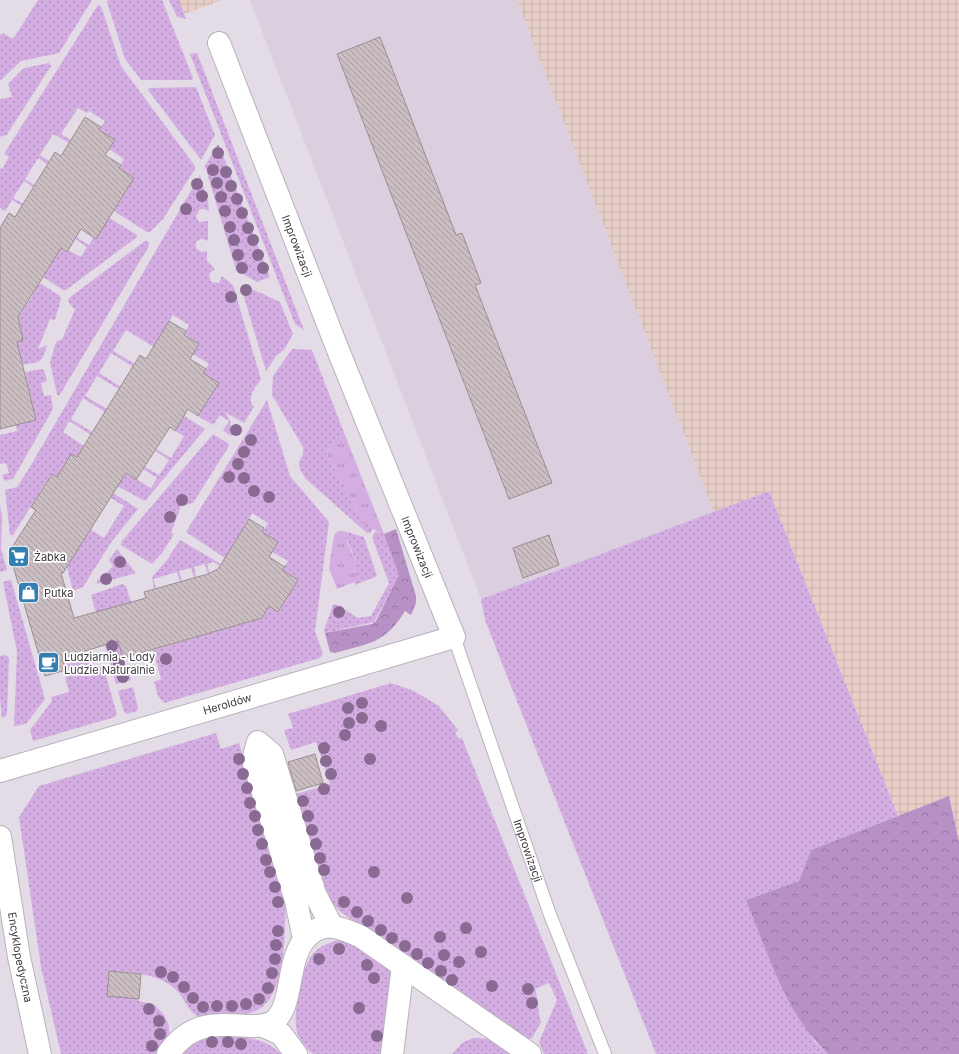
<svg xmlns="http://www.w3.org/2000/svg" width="959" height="1054" viewBox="0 0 959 1054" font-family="Inter,sans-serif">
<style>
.built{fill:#dbcedf}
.industrial{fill:url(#industrial-grid)}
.grass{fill:url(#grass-dots)}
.forest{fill:url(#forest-crowns)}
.park{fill:url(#park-tufts)}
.building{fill:url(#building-back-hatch);stroke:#9b8e92}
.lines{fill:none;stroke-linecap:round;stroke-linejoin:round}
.lane-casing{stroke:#b9b2bc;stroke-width:14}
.street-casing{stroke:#b9b2bc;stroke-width:24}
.lane{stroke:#fff;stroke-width:12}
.street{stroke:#fff;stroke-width:22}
.tree{fill:#886a92}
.labels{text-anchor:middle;stroke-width:3.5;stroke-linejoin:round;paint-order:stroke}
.street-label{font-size:11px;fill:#3e3a3f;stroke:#fff}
.poi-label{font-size:11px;fill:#3e3a3f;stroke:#fff;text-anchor:start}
</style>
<defs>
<pattern id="industrial-grid" width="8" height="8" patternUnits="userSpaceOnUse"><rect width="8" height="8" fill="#e7cec7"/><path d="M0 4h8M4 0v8" fill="none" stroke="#c7b2ac"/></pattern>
<pattern id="grass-dots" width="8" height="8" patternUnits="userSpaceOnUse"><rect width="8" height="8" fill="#d4aee2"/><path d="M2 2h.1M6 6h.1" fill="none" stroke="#ad8fb9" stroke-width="1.8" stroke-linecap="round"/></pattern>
<pattern id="forest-crowns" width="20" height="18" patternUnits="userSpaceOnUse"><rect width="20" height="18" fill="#b791c6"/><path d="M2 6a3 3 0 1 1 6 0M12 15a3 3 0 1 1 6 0" fill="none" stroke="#9677a2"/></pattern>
<pattern id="park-tufts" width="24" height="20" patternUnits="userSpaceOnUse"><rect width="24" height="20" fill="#d4aee2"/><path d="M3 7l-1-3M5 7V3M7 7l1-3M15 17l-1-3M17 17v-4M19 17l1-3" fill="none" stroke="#ad8fb9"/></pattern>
<pattern id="building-back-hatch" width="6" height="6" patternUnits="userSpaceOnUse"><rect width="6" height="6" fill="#cbbec2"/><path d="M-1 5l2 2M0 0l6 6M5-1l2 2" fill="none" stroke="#a69b9f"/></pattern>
</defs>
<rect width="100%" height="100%" fill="#e3dbe6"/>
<polygon class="built" points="250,0 517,0 714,512 481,599"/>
<g class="industrial">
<polygon points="179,0 222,0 184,14"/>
<polygon points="517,0 959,0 959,842 949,796 898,816 769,491 714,512"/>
</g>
<g class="grass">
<polygon points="38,0 92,0 59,53 21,61 0,81 0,34 2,35 3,33 13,39"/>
<polygon points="108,0 162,0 193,78 192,80 141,80 125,59 107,2"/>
<polygon points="169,0 179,0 186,19 177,17"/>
<polygon points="98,5 101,6 121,66 195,166 195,169 163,219 150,232 147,232 114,211 134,178 119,168 124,159 109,149 114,140 99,130 105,121 89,111 87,113 78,108 61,134 71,140 69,143 53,134 40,155 49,161 47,164 38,158 25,179 34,185 33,187 24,181 13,198 23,204 22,206 12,200 5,211 0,208 0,168 2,169 9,157 4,154"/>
<polygon points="197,53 304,330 295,324 190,54"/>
<polygon points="49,63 51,66 6,136 5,135 0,137 0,99 12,97 8,84 24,68"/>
<polygon points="196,87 215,135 201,160 148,90 149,88"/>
<polygon points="219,145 270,277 257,282 236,270 205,166 217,145"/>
<path d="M200,175L208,201L209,211L204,209H200L196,216L199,222L208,221V241C203,238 199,238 196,243V248L201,252L207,251V261L215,269L209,274L211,282L219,283L222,276L233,285L261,379C256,387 245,398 254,407L244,423L225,412L230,421L232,436L223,431L229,421L220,415L213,425L198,416L219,383L203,373L209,364L193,354L199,344L184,334L189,325L173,315L154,347L126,330L113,351L135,364L133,367L111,353L99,373L121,387L119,389L97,376L85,396L107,409L105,412L83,398L71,419L92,432L91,435L69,421L63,432L84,446L77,457L71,454L57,477L51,474L13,535H10L5,490L17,487L31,465Z"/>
<polygon points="100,212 137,235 137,237 66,290 63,290 43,277 61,248 66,252 68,250 81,257 87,247 75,239 76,237 89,245 105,218"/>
<polygon points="145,241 149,242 149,246 59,396 57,394 50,363 56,342 62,339 75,310 68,301 69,298"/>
<path d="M33,282L38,285L40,283L60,296L61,299L55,320L50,319L38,349L47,345C42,364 41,361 23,365L17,342L23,340L18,318L33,295L27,291Z"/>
<polygon points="243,285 280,302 293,334 284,350 276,356 266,371 241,287"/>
<path d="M292,349L312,350L343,430L326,453L364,525L373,529L370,533H367L306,479C291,456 305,464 303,447L272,395L273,376Z"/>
<polygon points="41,369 44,370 47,381 41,383 44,396 51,395 53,409 13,479 4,481 2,475 9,473 6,463 0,464 0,435 17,431 16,425 36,420 25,372"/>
<polygon points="267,400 290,476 329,522 315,631 323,654 320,658 164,703 158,696 154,682 161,679 153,650 262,618 269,606 278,612 298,580 282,570 288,561 272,552 278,542 262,532 268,523 252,513 225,558 186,532"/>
<polygon points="184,416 205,429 145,501 117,486 126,473 151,488 157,478 143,469 145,467 159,475 169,460 155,451 156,449 171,458 184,436 175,431"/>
<polygon points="213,434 229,444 229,446 193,503 181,506 171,533 174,534 162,553 152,564 121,545 122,541"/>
<polygon points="107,489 138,509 112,541 83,587 73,591 67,567 90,529 104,538 124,506 104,494"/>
<polygon points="769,491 898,816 811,850 799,881 746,900 814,1041 828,1054 656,1054 485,620 481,599"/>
<polygon points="0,505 2,517 1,549 7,570 0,572"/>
<path d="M343,531L364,537L377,576L355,585L354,582C361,564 350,548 343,531Z"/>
<polygon points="376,531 384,534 399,572 398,578 374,622 325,633 324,630 333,605 336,604 358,618 371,616 389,583 372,537"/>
<polygon points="180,540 221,564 220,566 213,562 207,564 210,574 208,574 205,564 194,567 196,577 194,578 191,568 179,571 182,581 180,582 177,572 153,579 156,588 154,589 152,577 167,560"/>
<polygon points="117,549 136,573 97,584 97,579 100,580 113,566 109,560"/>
<polygon points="11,580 45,699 26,724 14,726 17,652 3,582"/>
<polygon points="122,584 126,586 131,602 123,658 131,680 116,684 91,595"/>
<polygon points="6,655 9,658 7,715 2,718 0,698 0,656"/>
<polygon points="100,655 101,661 66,670 64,665"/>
<polygon points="103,666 117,714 115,717 33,741 30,730 52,701 51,697 69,692 65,677"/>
<path d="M391,683L414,691L439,706L458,730L455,733L459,739L462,738L588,1054H544L539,1042L557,1000L549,983L535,989C539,1000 537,1010 541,1022L532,1038L525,1039L342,913L329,900L324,892L293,795L330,784L316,742L291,750L284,730L293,728L288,714Z"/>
<polygon points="133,687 138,708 137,711 127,714 124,712 118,691"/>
<path d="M216,733L221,749L239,743L285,894L286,904C284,934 288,1000 253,1012C236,1018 216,1013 199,1017C189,1012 186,1002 179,993C162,973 134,973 110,971L139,1001L155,1005L164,1015L169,1026V1034L156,1054H61L41,967L19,817L39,786Z"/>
<path d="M341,940C358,945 380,958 391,973L384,1054H313C306,1049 300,1040 297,1032C292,1018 302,967 312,955C319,946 329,942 341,940Z"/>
<path d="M207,1036C233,1036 262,1034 281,1054H181L191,1045Z"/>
<polygon points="473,1038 491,1039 514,1054 452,1054 462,1043"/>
</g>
<g class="forest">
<path d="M396,529L416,596V603L411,615L405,611C385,644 369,643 335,653L330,652L325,633L372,624L376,621L399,575L384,534Z"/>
<path d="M949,796L959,842V1054H828C786,1015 768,953 746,900L799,881L811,850Z"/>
</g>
<g class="park">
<polygon points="343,430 384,534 364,525 326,453"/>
<polygon points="338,531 343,531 357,566 357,574 354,582 337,589 329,568 334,535"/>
</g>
<g class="building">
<polygon points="380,37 456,235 462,233 481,283 475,285 552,483 509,499 337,54"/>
<polygon points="85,117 101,127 99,130 115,140 105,155 121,165 119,168 134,178 96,239 81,229 67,252 61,248 18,317 23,340 17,342 36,420 0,429 0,228 9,213 15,217 55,152 61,156"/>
<polygon points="169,321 186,331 184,335 199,344 190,359 206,369 203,373 219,383 198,416 188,409 175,431 170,427 136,480 126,473 63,573 61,573 74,618 146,598 144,592 208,574 218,569 249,519 264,528 262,532 278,542 269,557 285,567 282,570 298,580 278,612 269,606 262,618 123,658 118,641 62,658 66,670 45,676 9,552 36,510 31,507 52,474 57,477 71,454 77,457 140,355 146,359"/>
<polygon points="549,535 559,565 523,578 513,548"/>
<polygon points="315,754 323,783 296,791 288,762"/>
<polygon points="109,971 141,974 139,999 107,996"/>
</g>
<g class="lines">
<defs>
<g id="lane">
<path id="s1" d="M454,637L549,912L605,1054"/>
</g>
<g id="street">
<path id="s2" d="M0,771L454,637L336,345L219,43"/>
<path id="s3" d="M0,837L19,957L40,1054"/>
<polyline points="304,939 296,901 253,760 258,742 272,754 315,894 331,925"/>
<polyline points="263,1026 281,1034 296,1054"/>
<path d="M168,1054C190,1022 214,1024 249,1026C257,1026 266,1026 273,1022C296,1005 284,955 310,934C326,920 343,929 360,936L530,1054"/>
<polyline points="392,1054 403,966"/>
</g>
</defs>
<use href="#lane" class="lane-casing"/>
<use href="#street" class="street-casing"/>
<use href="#lane" class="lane"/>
<use href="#street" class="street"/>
</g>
<g class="tree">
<circle cx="218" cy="153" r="6"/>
<circle cx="213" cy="170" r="6"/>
<circle cx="226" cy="172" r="6"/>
<circle cx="217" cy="183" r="6"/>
<circle cx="197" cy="184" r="6"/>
<circle cx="231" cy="186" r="6"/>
<circle cx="202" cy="196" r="6"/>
<circle cx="221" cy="197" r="6"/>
<circle cx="237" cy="199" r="6"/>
<circle cx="186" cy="209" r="6"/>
<circle cx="225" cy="211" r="6"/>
<circle cx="242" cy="213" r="6"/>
<circle cx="230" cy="227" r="6"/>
<circle cx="248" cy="228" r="6"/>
<circle cx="234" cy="240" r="6"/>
<circle cx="253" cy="240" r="6"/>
<circle cx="238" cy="255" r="6"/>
<circle cx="258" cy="255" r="6"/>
<circle cx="242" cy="268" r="6"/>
<circle cx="263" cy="268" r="6"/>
<circle cx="246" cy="290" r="6"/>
<circle cx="231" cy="297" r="6"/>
<circle cx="236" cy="430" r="6"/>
<circle cx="251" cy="440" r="6"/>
<circle cx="244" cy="452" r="6"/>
<circle cx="238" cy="464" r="6"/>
<circle cx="229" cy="477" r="6"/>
<circle cx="244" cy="478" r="6"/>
<circle cx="254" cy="491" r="6"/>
<circle cx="269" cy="497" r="6"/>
<circle cx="182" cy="500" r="6"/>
<circle cx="170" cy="517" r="6"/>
<circle cx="120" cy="562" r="6"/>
<circle cx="106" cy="579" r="6"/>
<circle cx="339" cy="612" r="6"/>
<circle cx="112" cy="646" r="6"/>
<circle cx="166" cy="659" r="6"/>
<circle cx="119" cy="664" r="6"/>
<circle cx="123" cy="677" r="6"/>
<circle cx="362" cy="703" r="6"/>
<circle cx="348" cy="708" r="6"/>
<circle cx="362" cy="718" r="6"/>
<circle cx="349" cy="723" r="6"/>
<circle cx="381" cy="726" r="6"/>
<circle cx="345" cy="735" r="6"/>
<circle cx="324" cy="748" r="6"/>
<circle cx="239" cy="759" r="6"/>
<circle cx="370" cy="759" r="6"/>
<circle cx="326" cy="761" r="6"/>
<circle cx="243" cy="774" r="6"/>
<circle cx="331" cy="774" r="6"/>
<circle cx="247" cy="788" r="6"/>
<circle cx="324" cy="789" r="6"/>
<circle cx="303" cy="801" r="6"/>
<circle cx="250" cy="803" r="6"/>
<circle cx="255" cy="816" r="6"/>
<circle cx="308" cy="816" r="6"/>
<circle cx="258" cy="830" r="6"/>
<circle cx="312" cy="830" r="6"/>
<circle cx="262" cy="844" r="6"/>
<circle cx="316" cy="844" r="6"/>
<circle cx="320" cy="858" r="6"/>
<circle cx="266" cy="860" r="6"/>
<circle cx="324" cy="870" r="6"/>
<circle cx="270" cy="872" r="6"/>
<circle cx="374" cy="872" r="6"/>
<circle cx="275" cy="887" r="6"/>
<circle cx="407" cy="898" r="6"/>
<circle cx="278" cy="902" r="6"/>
<circle cx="344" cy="902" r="6"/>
<circle cx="357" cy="912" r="6"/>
<circle cx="368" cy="921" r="6"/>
<circle cx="466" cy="928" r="6"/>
<circle cx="381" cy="930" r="6"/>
<circle cx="278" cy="931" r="6"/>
<circle cx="440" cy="937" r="6"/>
<circle cx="392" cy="938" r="6"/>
<circle cx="276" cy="945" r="6"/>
<circle cx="405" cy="946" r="6"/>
<circle cx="339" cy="949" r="6"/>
<circle cx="481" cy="952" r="6"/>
<circle cx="417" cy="954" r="6"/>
<circle cx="444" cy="955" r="6"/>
<circle cx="275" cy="959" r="6"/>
<circle cx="319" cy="959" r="6"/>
<circle cx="459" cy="962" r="6"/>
<circle cx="428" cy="963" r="6"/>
<circle cx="367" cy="965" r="6"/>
<circle cx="441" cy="971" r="6"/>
<circle cx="161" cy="972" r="6"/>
<circle cx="272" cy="973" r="6"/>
<circle cx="173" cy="977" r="6"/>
<circle cx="374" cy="978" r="6"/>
<circle cx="452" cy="980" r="6"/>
<circle cx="492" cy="986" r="6"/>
<circle cx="184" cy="987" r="6"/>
<circle cx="268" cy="988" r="6"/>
<circle cx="528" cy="989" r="6"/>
<circle cx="193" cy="998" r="6"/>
<circle cx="259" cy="999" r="6"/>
<circle cx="532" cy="1003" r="6"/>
<circle cx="246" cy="1004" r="6"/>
<circle cx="217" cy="1006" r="6"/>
<circle cx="232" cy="1006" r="6"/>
<circle cx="203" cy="1007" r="6"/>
<circle cx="359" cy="1008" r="6"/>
<circle cx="149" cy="1009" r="6"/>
<circle cx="159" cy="1021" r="6"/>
<circle cx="160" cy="1034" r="6"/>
<circle cx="377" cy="1036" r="6"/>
<circle cx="212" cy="1042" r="6"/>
<circle cx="228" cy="1042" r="6"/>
<circle cx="241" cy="1044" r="6"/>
<circle cx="152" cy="1046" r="6"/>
</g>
<defs>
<symbol id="supermarket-square" viewBox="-11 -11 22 22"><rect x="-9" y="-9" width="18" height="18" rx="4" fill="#347fb2" stroke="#fff"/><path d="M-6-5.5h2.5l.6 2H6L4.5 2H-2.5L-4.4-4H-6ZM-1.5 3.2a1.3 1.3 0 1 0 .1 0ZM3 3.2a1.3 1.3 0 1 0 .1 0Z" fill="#fff"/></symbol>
<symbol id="shop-square" viewBox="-11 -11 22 22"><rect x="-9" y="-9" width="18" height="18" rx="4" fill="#347fb2" stroke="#fff"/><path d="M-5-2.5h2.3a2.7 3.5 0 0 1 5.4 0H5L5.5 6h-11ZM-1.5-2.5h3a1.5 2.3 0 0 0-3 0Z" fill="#fff"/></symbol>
<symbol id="cafe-square" viewBox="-11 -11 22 22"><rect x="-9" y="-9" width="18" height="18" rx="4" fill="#347fb2" stroke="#fff"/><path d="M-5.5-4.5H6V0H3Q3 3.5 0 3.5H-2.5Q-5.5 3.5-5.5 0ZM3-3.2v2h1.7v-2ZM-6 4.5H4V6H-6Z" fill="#fff"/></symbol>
</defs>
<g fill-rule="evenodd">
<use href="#supermarket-square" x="6" y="544" width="25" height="25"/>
<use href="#shop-square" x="16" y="580" width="25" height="25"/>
<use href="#cafe-square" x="36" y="650" width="25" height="25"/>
</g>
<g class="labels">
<g class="street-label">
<text transform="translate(297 246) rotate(69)" y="4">Improwizacji</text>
<text transform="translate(417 547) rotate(68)" y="4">Improwizacji</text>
<text dy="4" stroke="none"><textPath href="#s2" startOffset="237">Heroldów</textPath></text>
<text dy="4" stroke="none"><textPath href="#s1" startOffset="226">Improwizacji</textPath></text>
<text dy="4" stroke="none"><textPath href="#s3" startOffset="122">Encyklopedyczna</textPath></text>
</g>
<g class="poi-label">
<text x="34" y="561">Żabka</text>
<text x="44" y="597">Putka</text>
<text x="64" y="661">Ludziarnia - Lody<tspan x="64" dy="13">Ludzie Naturalnie</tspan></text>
</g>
</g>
</svg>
